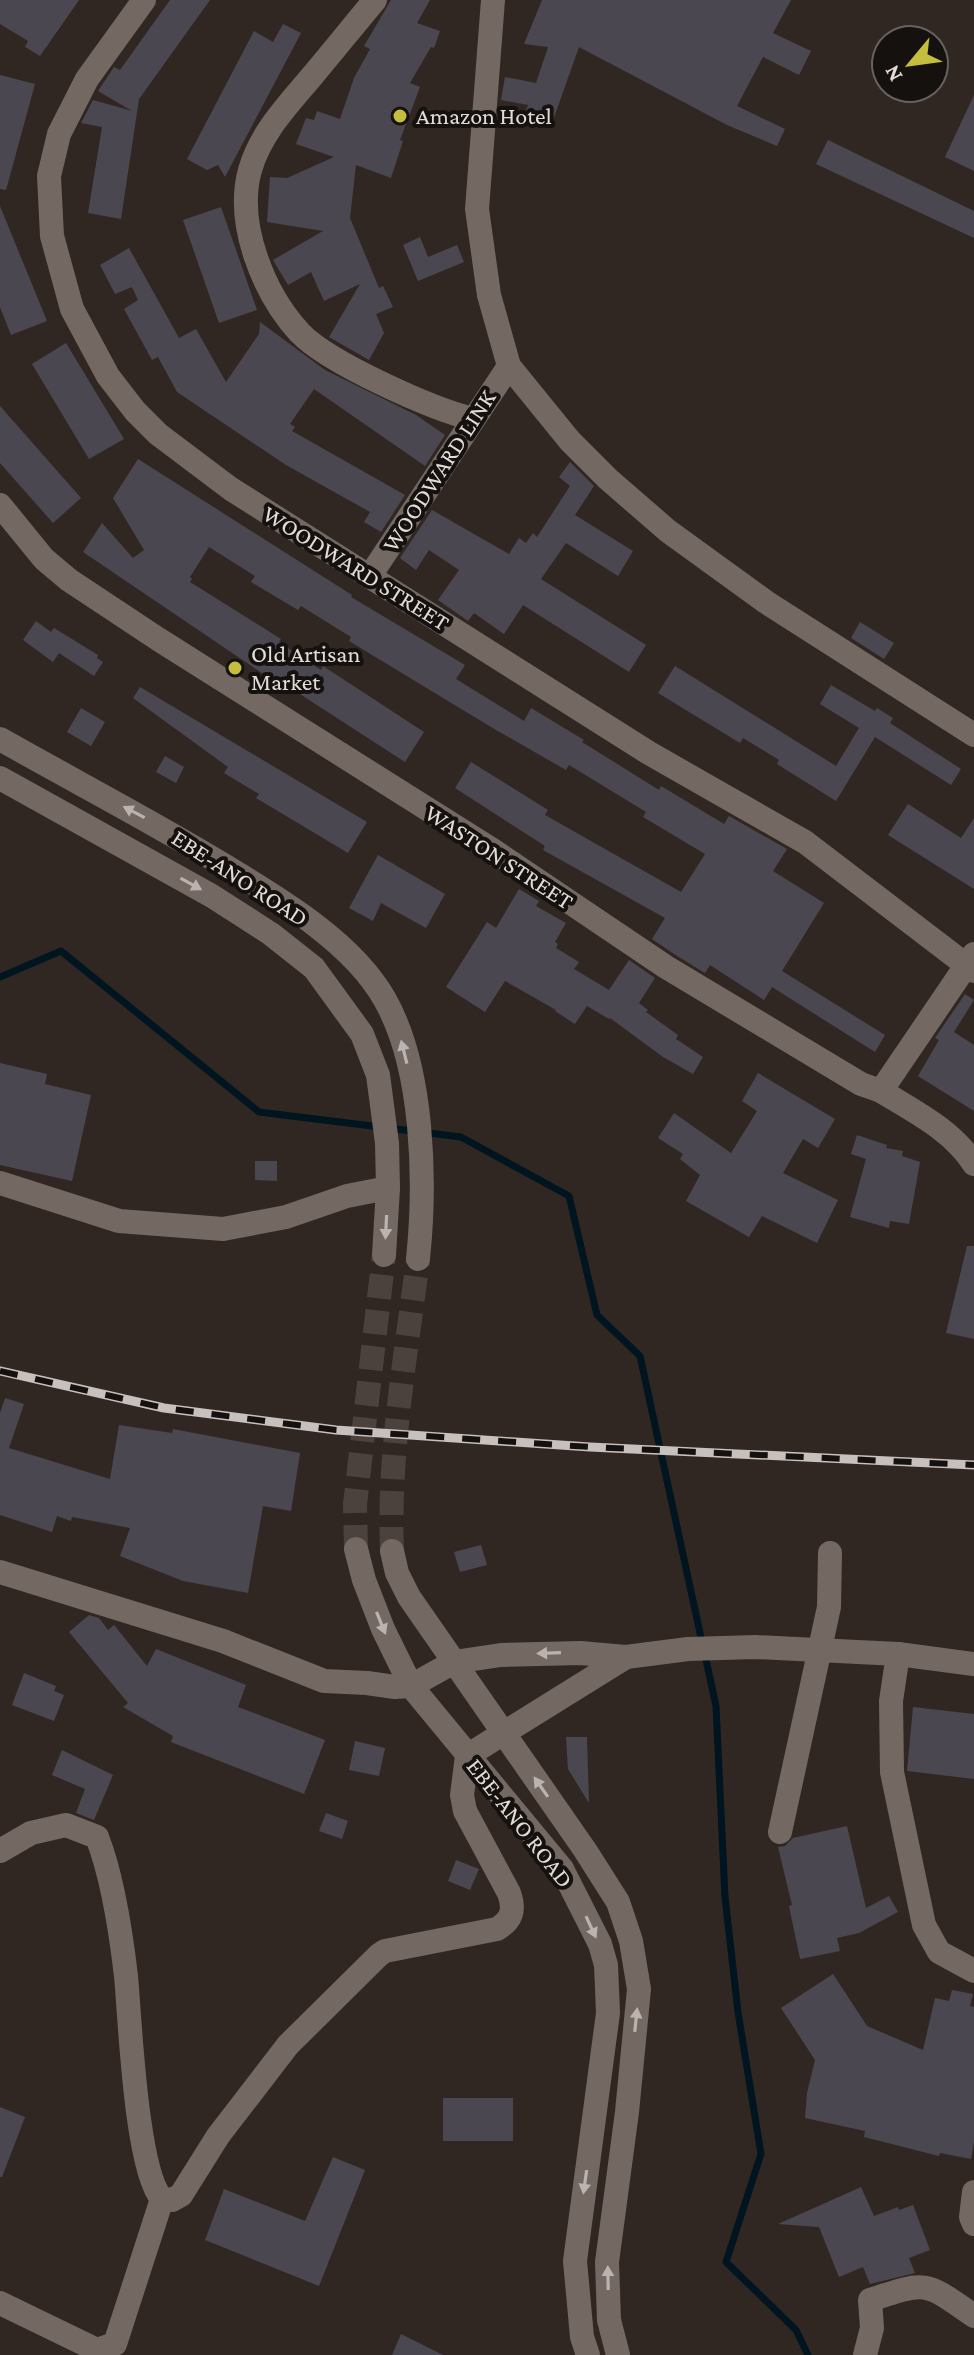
<svg xmlns="http://www.w3.org/2000/svg" width="974" height="2355" viewBox="0 0 974 2355" font-family="'Crimson Pro',serif">
<style>
.lines{fill:none;stroke-linecap:round;stroke-linejoin:round}
.stream{stroke:#00151f;stroke-width:7}
.building{fill:#4b4751}
.secondary-tunnel{stroke:#4c423d;stroke-width:24;stroke-dasharray:24 12;stroke-linecap:butt}
.minor{stroke:#736862;stroke-width:24}
.secondary{stroke:#736862;stroke-width:24}
.rail-casing{stroke:#c7c0bd;stroke-width:9}
.rail{stroke:#15110f;stroke-width:6;stroke-dasharray:18;stroke-linecap:butt}
.oneway{fill:#bbb3af}
.poi-dot{fill:#c4bd3e;stroke:#15110f;stroke-width:3}
.labels{text-anchor:middle;stroke-width:8;stroke-linejoin:round;paint-order:stroke}
.poi-label{font-size:24px;fill:#e2dbd8;stroke:#15110f;text-anchor:start}
.street-label{font-size:24px;fill:#e2dbd8;stroke:#15110f}
</style>
<rect width="100%" height="100%" fill="#312722"/>
<g class="lines">
<g class="stream">
<polyline points="0,977 61,951 259,1112 461,1137 569,1196 597,1315 640,1356 702,1642"/>
<polyline points="705,1655 716,1706 725,1897 738,2012 761,2154 726,2262 796,2330 808,2355"/>
</g>
</g>
<g class="building">
<polygon points="0,0 79,0 40,56 25,47 28,41 0,24"/>
<polygon points="170,0 210,0 139,99 121,219 88,213 102,127 81,123 93,100 132,111 98,91 114,67 120,70"/>
<polygon points="391,0 430,0 417,23 440,31 434,48 431,47 410,83 420,87 400,140 403,141 391,178 356,165 350,218 379,288 383,286 393,307 376,314 384,333 369,360 329,337 360,284 324,301 311,272 288,285 273,260 323,231 267,222 270,177 287,178 334,157 296,144 306,118 314,120 317,111 340,119 354,78 370,49 364,46"/>
<polygon points="542,0 791,0 773,33 811,51 799,75 763,57 737,106 785,129 777,146 727,125 579,47 552,123 525,113 528,105 501,100 505,77 536,83 548,47 524,44"/>
<polygon points="283,24 301,33 225,177 218,165 207,170 187,159 254,31 273,42"/>
<polygon points="0,75 35,84 6,190 0,189"/>
<polygon points="974,95 974,171 945,157"/>
<polygon points="828,140 974,211 974,238 816,164"/>
<polygon points="0,206 47,321 11,335 0,307"/>
<polygon points="221,207 257,310 219,323 183,220"/>
<polygon points="420,237 428,257 457,245 464,262 418,281 403,245"/>
<polygon points="129,248 179,338 196,329 226,382 259,334 260,322 325,370 416,415 445,435 425,466 314,389 290,424 295,427 292,431 405,495 381,532 364,522 370,512 286,465 177,392 158,357 152,360 124,309 138,300 132,287 115,294 100,265"/>
<polygon points="66,343 124,439 89,459 32,364"/>
<polygon points="0,406 81,498 53,523 0,463"/>
<polygon points="138,459 352,595 351,597 465,665 456,679 524,721 531,708 584,740 582,742 659,790 661,786 724,824 729,816 787,849 773,871 824,903 782,971 885,1035 875,1052 772,987 764,1000 710,965 705,973 674,954 652,939 665,918 543,850 545,846 455,788 471,762 548,810 545,815 681,892 705,854 643,817 646,812 569,765 566,770 491,727 349,641 351,637 301,606 298,610 251,582 255,576 209,547 190,577 192,579 190,582 281,639 279,642 321,670 323,666 424,732 405,762 286,685 284,688 83,552 102,523 133,558 144,550 113,498"/>
<polygon points="570,462 594,486 575,515 633,551 618,576 566,543 541,579 646,645 629,672 523,605 504,634 474,613 468,621 438,600 459,570 429,550 416,570 400,558 432,510 509,554 519,538 526,543 533,533 537,537 570,486 559,477"/>
<polygon points="36,621 51,632 54,628 98,655 97,658 103,662 94,676 59,653 53,662 23,640"/>
<polygon points="860,622 894,643 884,659 851,638"/>
<polygon points="675,666 836,766 859,728 820,704 831,685 875,711 877,708 893,718 890,723 961,769 951,785 875,737 836,801 777,764 779,760 743,738 740,743 658,693"/>
<polygon points="140,687 367,822 348,853 256,798 259,794 224,773 228,767 133,698"/>
<polygon points="81,708 105,722 91,746 67,732"/>
<polygon points="165,756 184,767 176,783 156,772"/>
<polygon points="908,804 961,838 974,818 974,889 888,835"/>
<polygon points="378,855 445,894 426,928 381,903 373,921 349,908"/>
<polygon points="519,889 539,901 536,906 566,923 555,942 558,944 556,948 579,962 574,969 609,990 629,960 655,978 639,1003 648,1010 646,1012 678,1035 676,1039 703,1057 693,1074 663,1057 610,1018 609,1019 587,1006 575,1024 555,1011 556,1010 505,981 485,1012 446,987 487,922 496,928"/>
<polygon points="965,994 974,1000 954,1032 974,1045 974,1111 918,1076 939,1040 935,1038"/>
<polygon points="0,1063 47,1074 45,1084 91,1095 72,1181 0,1165"/>
<polygon points="758,1073 835,1119 818,1148 803,1139 783,1173 838,1200 817,1243 762,1216 749,1237 686,1201 700,1175 680,1159 683,1154 658,1138 674,1113 731,1153 757,1111 742,1101"/>
<polygon points="857,1135 887,1145 886,1148 903,1151 902,1156 920,1162 909,1224 890,1221 889,1228 850,1217 866,1159 851,1154"/>
<polygon points="255,1161 277,1161 277,1181 255,1180"/>
<polygon points="967,1246 974,1246 974,1339 946,1333"/>
<polygon points="5,1398 24,1404 9,1448 110,1479 119,1425 172,1433 173,1429 300,1453 291,1511 263,1506 248,1593 183,1581 120,1556 130,1528 72,1517 71,1521 57,1516 52,1532 0,1515 0,1413"/>
<polygon points="481,1545 487,1565 460,1572 454,1552"/>
<polygon points="89,1615 99,1618 108,1630 114,1625 147,1666 156,1649 246,1685 238,1707 325,1740 304,1794 171,1742 173,1736 123,1707 128,1703 69,1632"/>
<polygon points="24,1673 56,1686 54,1691 64,1695 54,1721 12,1705"/>
<polygon points="913,1707 974,1714 974,1779 907,1771"/>
<polygon points="566,1737 587,1737 589,1803 568,1769"/>
<polygon points="355,1741 385,1748 379,1776 349,1770"/>
<polygon points="62,1750 113,1775 94,1820 76,1813 85,1789 52,1775"/>
<polygon points="326,1813 348,1821 342,1839 319,1831"/>
<polygon points="847,1826 866,1908 889,1896 898,1912 859,1933 837,1938 840,1951 800,1959 789,1906 792,1905 778,1847 785,1846 793,1838"/>
<polygon points="456,1860 479,1869 470,1890 448,1881"/>
<polygon points="833,1974 867,2026 923,2050 935,1998 949,2001 952,1990 973,1994 970,2006 974,2007 974,2142 971,2159 940,2153 939,2156 864,2137 865,2131 805,2118 807,2093 815,2060 781,2008"/>
<rect x="443" y="2098" width="70" height="43"/>
<polygon points="0,2107 25,2117 2,2177 0,2177"/>
<polygon points="333,2157 365,2170 319,2286 205,2240 224,2189 305,2221"/>
<polygon points="861,2187 874,2216 898,2207 899,2210 913,2205 930,2250 909,2258 915,2273 870,2284 863,2267 839,2277 819,2227 778,2224"/>
<polygon points="401,2334 443,2355 392,2355"/>
</g>
<g class="lines">
<g class="secondary-tunnel">
<polyline points="356,1549 355,1504 384,1255"/>
<path d="M392,1551C388,1453 406,1356 418,1259"/>
</g>
<g class="minor">
<polyline points="144,0 87,79 59,134 49,176 52,236 72,309 108,376 135,411 158,434 231,489 649,753 805,842 974,971"/>
<path d="M375,0C354,25 334,50 313,75C288,105 261,132 250,170C235,224 264,294 300,333C329,363 432,409 473,419"/>
<polyline points="493,0 477,209 489,295 509,366 570,441 608,479 668,531 766,602 974,735"/>
<polyline points="0,505 44,559 69,580 158,639 494,851 666,967 861,1084 881,1091 974,954"/>
<polyline points="370,576 509,366"/>
<path d="M881,1091C915,1112 952,1130 974,1164"/>
<polyline points="0,1183 119,1221 223,1229 286,1217 347,1196 388,1188"/>
<polyline points="0,1572 223,1641 324,1681 367,1683 395,1687 411,1686 454,1662 501,1655 580,1653 626,1657 688,1649 756,1647 898,1654 974,1664"/>
<polyline points="898,1654 891,1701 892,1772 924,1925 939,1952 974,1971"/>
<polyline points="780,1832 829,1607 830,1553"/>
<path d="M0,1851L31,1833L66,1825L97,1837C113,1878 121,1933 126,1976C130,2019 136,2171 162,2199L115,2344L97,2350L0,2303"/>
<polyline points="974,2192 971,2217 974,2224"/>
<path d="M162,2199L172,2200L181,2195L218,2136L288,2045L379,1955L385,1951L497,1929C512,1920 515,1910 509,1893L465,1811L462,1795L467,1756L626,1657"/>
<path d="M865,2355L872,2328L870,2300C928,2281 924,2281 974,2316"/>
</g>
<g class="secondary">
<path d="M0,739C76,782 153,822 227,867C281,900 352,942 384,998C424,1067 426,1182 418,1259"/>
<polyline points="0,778 212,896 271,934 314,968 362,1034 378,1075 387,1143 388,1188 384,1255"/>
<polyline points="356,1549 364,1580 383,1629 411,1686 562,1869 600,1944 606,1965 608,2013 575,2261 582,2337 588,2355"/>
<polyline points="392,1551 397,1573 409,1597 585,1850 618,1902 631,1941 639,1989 627,2112 607,2262 609,2320 618,2355"/>
</g>
<defs>
<polyline id="rail" points="0,1371 164,1408 336,1430 590,1447 974,1465"/>
</defs>
<use href="#rail" class="rail-casing"/>
<use href="#rail" class="rail"/>
</g>
<defs><path id="oneway-solid" d="M-6-.8H1V-3.2L6.5 0L1 3.2V.8H-6Z" transform="scale(2)"/></defs>
<g class="oneway">
<use href="#oneway-solid" transform="translate(134 812) rotate(-152)"/>
<use href="#oneway-solid" transform="translate(191 884) rotate(29)"/>
<use href="#oneway-solid" transform="translate(404 1052) rotate(-104)"/>
<use href="#oneway-solid" transform="translate(386 1227) rotate(93)"/>
<use href="#oneway-solid" transform="translate(381 1623) rotate(68)"/>
<use href="#oneway-solid" transform="translate(549 1653) rotate(178)"/>
<use href="#oneway-solid" transform="translate(541 1787) rotate(-125)"/>
<use href="#oneway-solid" transform="translate(591 1927) rotate(65)"/>
<use href="#oneway-solid" transform="translate(636 2020) rotate(-84)"/>
<use href="#oneway-solid" transform="translate(585 2182) rotate(98)"/>
<use href="#oneway-solid" transform="translate(608 2278) rotate(-91)"/>
</g>
<g class="poi-dot">
<circle cx="400" cy="116" r="8"/>
<circle cx="235" cy="668" r="8"/>
</g>
<g class="labels">
<g class="poi-label">
<text x="416" y="124">Amazon Hotel</text>
<text x="251" y="662">Old Artisan<tspan x="251" dy="28">Market</tspan></text>
</g>
<g class="street-label">
<text transform="translate(439 471) rotate(-57)" y="8">WOODWARD LINK</text>
<text transform="translate(356 568) rotate(32)" y="8">WOODWARD STREET</text>
<text transform="translate(499 857) rotate(33)" y="8">WASTON STREET</text>
<text transform="translate(240 878) rotate(33)" y="8">EBE-ANO ROAD</text>
<text transform="translate(520 1823) rotate(52)" y="8">EBE-ANO ROAD</text>
</g>
</g>
<g transform="translate(910 64) rotate(241)"><circle r="38" fill="#15110f" stroke="#67625f" stroke-width="2"/>
<path d="M0-6L14 30L0 20L-14 30Z" fill="#c4bd3e"/>
<text y="-12" font-size="22" font-weight="bold" text-anchor="middle" fill="#e2dbd8">N</text>
</g>
</svg>
